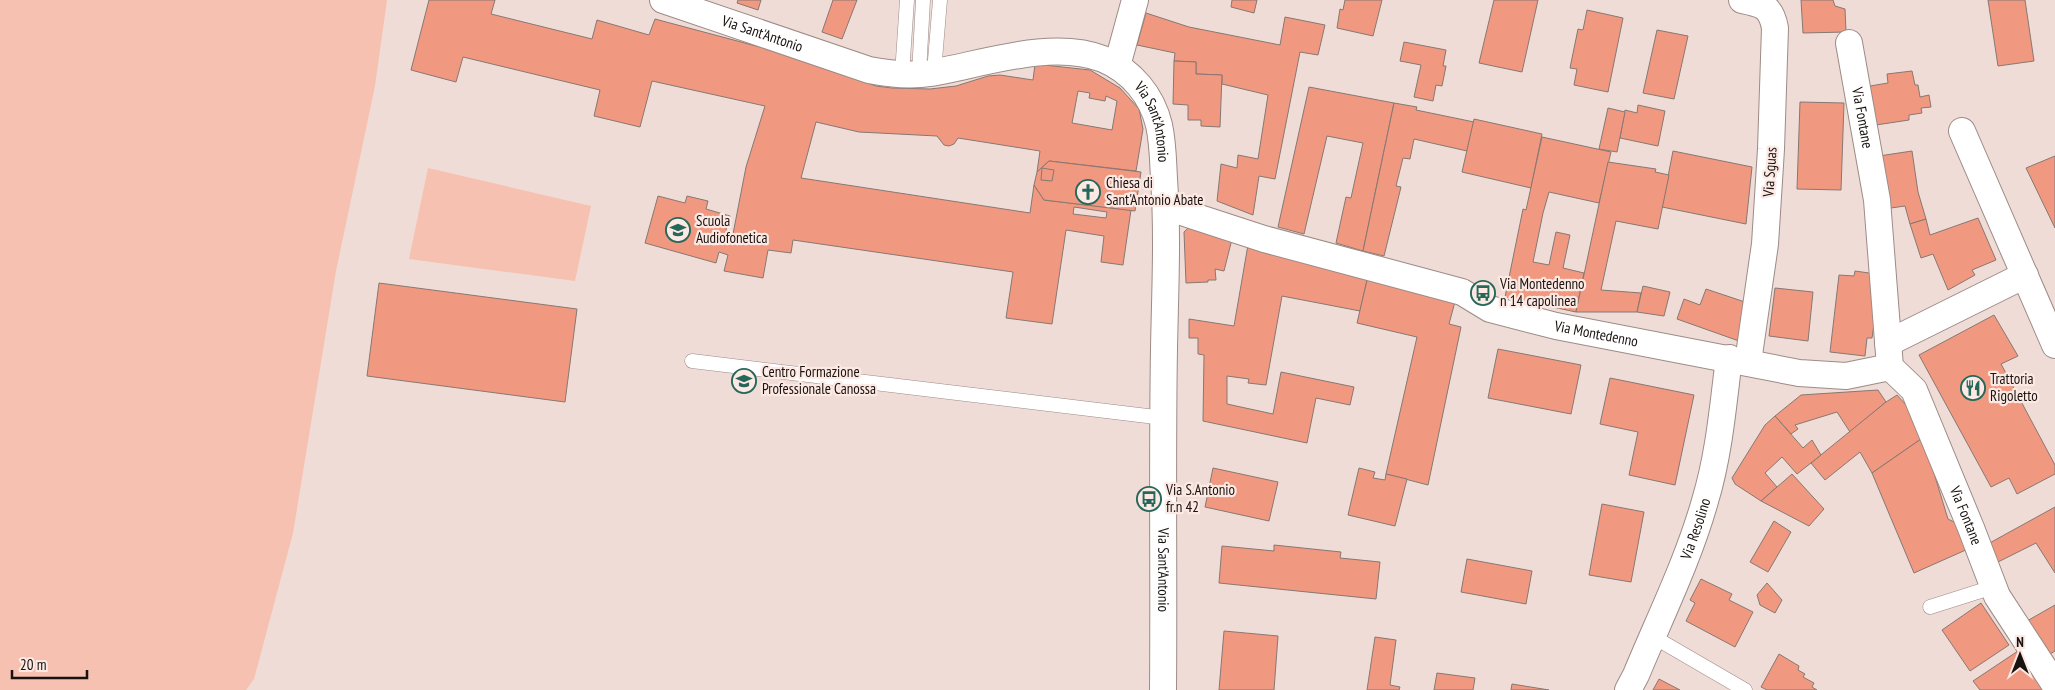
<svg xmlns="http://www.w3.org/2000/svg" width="2055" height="690" viewBox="0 0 2055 690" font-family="'PT Sans Narrow',sans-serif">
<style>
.green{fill:#f6c1b1}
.building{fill:#f19980;stroke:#887772;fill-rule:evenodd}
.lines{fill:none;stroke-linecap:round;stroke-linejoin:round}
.service-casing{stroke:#9d8b86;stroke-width:15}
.minor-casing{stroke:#9d8b86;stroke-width:28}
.service{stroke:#fff;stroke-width:14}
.minor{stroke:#fff;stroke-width:26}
.labels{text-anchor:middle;stroke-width:4.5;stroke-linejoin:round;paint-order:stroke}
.street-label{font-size:15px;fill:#181210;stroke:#fde9e3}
.poi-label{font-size:15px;fill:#181210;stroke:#fde9e3;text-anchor:start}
</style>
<rect width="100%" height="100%" fill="#efdcd6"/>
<g class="green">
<polygon points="0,0 387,0 375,86 336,271 293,533 254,679 246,690 0,690"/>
<polygon points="428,168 591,206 575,281 409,259"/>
</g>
<g class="building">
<path d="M429,0H495L491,14L592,39L597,20L649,35L655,19L786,54L876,86L892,88L930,89L956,86L988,76L1000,75L1033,80L1035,64L1090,70L1120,88L1139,109L1143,129L1136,171L1049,161L1037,172L1040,151L958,138L954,144L949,146L944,145L937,136L859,132L816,122L801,178L1030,213L1034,185L1044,200L1131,210L1123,265L1101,262L1104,236L1066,230L1052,324L1006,318L1013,272L793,240L791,253L768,250L763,278L724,271L728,255L719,252L716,263L645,243L658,196L685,203L687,196L708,201L706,209L730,216L726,230L733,234L746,167L765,106L652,81L640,127L594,116L600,90L463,57L456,82L411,70ZM1078,91L1090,93L1089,98L1105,101L1106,96L1117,101L1112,130L1072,123ZM1074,207L1107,212L1106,218L1073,214Z"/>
<polygon points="738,0 761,0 758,10 737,3"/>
<polygon points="833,0 857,0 842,39 822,32"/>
<polygon points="1232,0 1257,0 1254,13 1231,7"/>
<polygon points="1345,0 1382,0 1373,36 1337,28 1340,9 1343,10"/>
<polygon points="1494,0 1538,0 1522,72 1479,63"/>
<polygon points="1801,0 1833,0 1835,6 1845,9 1846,32 1803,33"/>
<polygon points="1988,0 2025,0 2034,61 1998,66"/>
<polygon points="1587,10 1623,18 1608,92 1574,85 1577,69 1570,68 1578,29 1583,30"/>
<polygon points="1146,13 1189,27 1280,45 1285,17 1325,25 1318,55 1300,52 1275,179 1259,176 1253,215 1217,201 1221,164 1237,168 1238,155 1258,159 1268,95 1222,84 1222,75 1196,74 1196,62 1174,61 1175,53 1137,45"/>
<polygon points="1657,30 1688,36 1674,99 1643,93"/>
<polygon points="1404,42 1446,50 1443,66 1446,66 1442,86 1436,85 1433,101 1414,97 1421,65 1400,61"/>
<polygon points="1174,61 1196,62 1196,74 1222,75 1220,127 1201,126 1201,120 1188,120 1188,105 1173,104"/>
<polygon points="1912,71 1915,85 1918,85 1920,97 1929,95 1931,107 1921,108 1922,113 1909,115 1909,120 1876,125 1870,86 1888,83 1887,74"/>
<polygon points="1309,87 1394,103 1363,251 1336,243 1346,197 1351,198 1363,143 1327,136 1304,234 1278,227"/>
<polygon points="1800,102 1844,103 1841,190 1797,189"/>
<polygon points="1394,103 1417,107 1416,110 1474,122 1467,151 1414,139 1410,159 1403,158 1396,186 1401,187 1384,256 1363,251"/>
<polygon points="1638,105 1665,111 1658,146 1620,138 1625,110 1637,113"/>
<polygon points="1608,108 1625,112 1617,152 1599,149"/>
<polygon points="1474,119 1542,134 1531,188 1462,172"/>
<polygon points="1542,137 1611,152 1599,203 1549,192 1543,213 1533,262 1549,265 1556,232 1570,235 1563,268 1584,273 1576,312 1505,297 1523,209 1526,210"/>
<polygon points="1673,151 1752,167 1746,224 1662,207"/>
<polygon points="1912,151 1918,192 1926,219 1910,224 1905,206 1884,209 1879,156"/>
<polygon points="2055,156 2055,228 2026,168"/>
<polygon points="1049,161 1141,172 1135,211 1044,200 1034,185 1037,172"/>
<polygon points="1608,162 1656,169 1655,172 1669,175 1658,229 1616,221 1601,290 1641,293 1637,312 1576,312"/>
<polygon points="1042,168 1054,170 1052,181 1041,180"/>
<polygon points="1978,218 1996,260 1972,270 1975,275 1948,290 1933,254 1921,258 1910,224 1926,219 1930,235"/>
<polygon points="1192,224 1233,235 1224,271 1215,269 1216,280 1208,280 1208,282 1186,283 1184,232"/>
<polygon points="1249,239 1368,276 1360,311 1282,296 1266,385 1248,383 1249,379 1227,376 1227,404 1273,414 1281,372 1354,387 1350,405 1316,398 1307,443 1203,421 1204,355 1198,354 1198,338 1189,338 1189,319 1234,326"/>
<polygon points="1855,271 1876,274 1872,303 1877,304 1872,338 1867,338 1865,356 1830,352 1839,275 1854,276"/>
<polygon points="1368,276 1456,298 1449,324 1461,327 1428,485 1386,474 1417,337 1357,323"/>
<polygon points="379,283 577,309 565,402 367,376"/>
<polygon points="1643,286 1670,292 1664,316 1637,312"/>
<polygon points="1775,288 1813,292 1808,341 1769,336"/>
<polygon points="1706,289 1745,302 1739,341 1677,319 1684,299 1700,305"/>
<polygon points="1994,315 2018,356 2001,364 2055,465 2055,474 2017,494 2009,478 1991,487 1919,355"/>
<polygon points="1498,349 1581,365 1571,414 1488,398"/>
<polygon points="1610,378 1694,395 1675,485 1629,475 1638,432 1600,424"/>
<polygon points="1878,390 1886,402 1850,432 1837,412 1795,425 1798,429 1791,434 1775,416 1801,395"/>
<polygon points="1897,395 1906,405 1921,439 1872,473 1860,452 1825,480 1811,463 1886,402"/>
<polygon points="1775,416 1803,448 1812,440 1821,455 1797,474 1782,457 1765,473 1777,487 1761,501 1735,484 1732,478 1765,425"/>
<polygon points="1921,439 1929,457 1948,519 1956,523 1968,549 1914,573 1872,473"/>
<polygon points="1213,468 1278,482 1269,521 1205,507"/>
<polygon points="1359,468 1375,472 1373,478 1385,480 1386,474 1407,479 1395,526 1348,515"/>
<polygon points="1792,474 1824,509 1809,526 1761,501"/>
<polygon points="1602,504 1644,512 1631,582 1589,575"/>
<polygon points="2055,507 2055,573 2036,543 1996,563 1986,545"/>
<polygon points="1774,521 1791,532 1768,572 1750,562"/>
<polygon points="1274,545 1341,552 1340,558 1380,562 1376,599 1219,583 1222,546 1274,551"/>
<polygon points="1467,559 1532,571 1526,604 1461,592"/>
<polygon points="1701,579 1732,594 1729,600 1753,612 1735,647 1686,621 1695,603 1690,600"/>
<polygon points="1767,583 1782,600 1775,613 1760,605 1757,595"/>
<polygon points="1981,603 2009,645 1970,671 1942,630"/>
<polygon points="2055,605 2055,651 2050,654 2027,621"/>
<polygon points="1224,631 1278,636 1274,690 1219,690"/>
<polygon points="1375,637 1396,640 1390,685 1400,687 1399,690 1367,690"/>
<polygon points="2021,649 2048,690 1980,690 1973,681"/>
<polygon points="1779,654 1799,666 1798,670 1805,674 1803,677 1814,683 1812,687 1817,690 1767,690 1761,687"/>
<polygon points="1437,673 1475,678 1473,690 1434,690"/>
<polygon points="1659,679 1680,690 1653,690"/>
<polygon points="1512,684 1549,690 1511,690"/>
</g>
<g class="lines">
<defs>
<g id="service">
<polyline points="934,72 940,0"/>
<polyline points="902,74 907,0"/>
<polyline points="919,74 923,0"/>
<polyline points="692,361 1164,418"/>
<polyline points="1930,607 1993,587"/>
<polyline points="1652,636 1745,690"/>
</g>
<g id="minor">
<path id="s1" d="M663,0L869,70C889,74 910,76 931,73C983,64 1052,39 1103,59C1132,71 1152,96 1159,125C1163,143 1163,161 1164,179C1168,235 1165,293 1164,349C1162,463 1164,576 1163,690"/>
<path d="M1742,0C1762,4 1771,6 1775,28L1771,149L1765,244L1748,362"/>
<path id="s2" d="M1849,43L1877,200L1890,367L1914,390L1971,528L1997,596L2055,685"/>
<polyline points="1117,66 1135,0"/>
<polyline points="1962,131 2055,345"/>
<path id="s3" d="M1166,207L1264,239L1462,292L1490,309L1556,326L1799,373L1846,376L1890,367"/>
<polyline points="1888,343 2025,275"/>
<path id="s4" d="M1628,690L1636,675C1660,617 1688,561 1705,501C1719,455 1723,406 1729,358"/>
</g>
</defs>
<use href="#service" class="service-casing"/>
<use href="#minor" class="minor-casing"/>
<use href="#service" class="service"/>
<use href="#minor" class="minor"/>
</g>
<defs>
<symbol id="church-ring" viewBox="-11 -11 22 22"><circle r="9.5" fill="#fde9e3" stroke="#25685a" stroke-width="1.5"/><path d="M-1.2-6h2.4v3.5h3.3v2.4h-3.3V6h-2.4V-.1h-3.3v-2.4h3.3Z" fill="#25685a"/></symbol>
<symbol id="school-ring" viewBox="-11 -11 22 22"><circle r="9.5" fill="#fde9e3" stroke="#25685a" stroke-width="1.5"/><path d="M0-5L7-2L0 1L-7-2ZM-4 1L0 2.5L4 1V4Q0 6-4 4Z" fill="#25685a"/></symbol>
<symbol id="bus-ring" viewBox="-11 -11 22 22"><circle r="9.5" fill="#fde9e3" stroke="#25685a" stroke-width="1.5"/><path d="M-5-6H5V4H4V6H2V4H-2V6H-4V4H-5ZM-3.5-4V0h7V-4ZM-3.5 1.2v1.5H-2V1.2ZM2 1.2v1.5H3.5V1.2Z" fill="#25685a"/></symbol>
<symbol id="restaurant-ring" viewBox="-11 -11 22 22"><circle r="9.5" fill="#fde9e3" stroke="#25685a" stroke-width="1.5"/><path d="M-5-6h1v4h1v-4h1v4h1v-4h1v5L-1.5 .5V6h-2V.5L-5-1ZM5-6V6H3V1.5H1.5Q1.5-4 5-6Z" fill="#25685a"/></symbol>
</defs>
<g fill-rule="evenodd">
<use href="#church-ring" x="1074" y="178" width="28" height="28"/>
<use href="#school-ring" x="664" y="216" width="28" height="28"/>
<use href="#bus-ring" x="1469" y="279" width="28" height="28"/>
<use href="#school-ring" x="730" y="367" width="28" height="28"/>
<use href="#restaurant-ring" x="1959" y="374" width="28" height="28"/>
<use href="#bus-ring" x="1135" y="485" width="28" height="28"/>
</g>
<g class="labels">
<g class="street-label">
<text dy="5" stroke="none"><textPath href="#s1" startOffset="105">Via Sant'Antonio</textPath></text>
<text dy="5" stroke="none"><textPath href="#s2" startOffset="76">Via Fontane</textPath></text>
<text dy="5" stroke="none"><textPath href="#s1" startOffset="540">Via Sant'Antonio</textPath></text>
<text transform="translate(1770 172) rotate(-86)" y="5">Via Sguas</text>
<text dy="5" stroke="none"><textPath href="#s3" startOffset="450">Via Montedenno</textPath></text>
<text dy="5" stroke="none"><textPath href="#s2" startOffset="496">Via Fontane</textPath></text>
<text dy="5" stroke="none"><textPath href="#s4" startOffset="175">Via Resolino</textPath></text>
<text dy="5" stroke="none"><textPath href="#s1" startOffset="990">Via Sant'Antonio</textPath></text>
</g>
<g class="poi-label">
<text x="1106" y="188">Chiesa di<tspan x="1106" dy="17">Sant'Antonio Abate</tspan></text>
<text x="696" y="226">Scuola<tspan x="696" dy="17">Audiofonetica</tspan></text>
<text x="1500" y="289">Via Montedenno<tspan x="1500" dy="17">n 14 capolinea</tspan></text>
<text x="762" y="377">Centro Formazione<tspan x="762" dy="17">Professionale Canossa</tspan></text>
<text x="1990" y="384">Trattoria<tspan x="1990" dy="17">Rigoletto</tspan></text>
<text x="1166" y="495">Via S.Antonio<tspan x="1166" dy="17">fr.n 42</tspan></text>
</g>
</g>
<g transform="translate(2020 655)" stroke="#fde9e3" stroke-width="4" paint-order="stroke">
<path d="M0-4L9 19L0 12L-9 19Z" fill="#181210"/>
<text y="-8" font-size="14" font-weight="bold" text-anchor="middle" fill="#181210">N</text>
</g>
<path d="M12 670v8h75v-8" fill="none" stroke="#181210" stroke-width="2.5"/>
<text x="20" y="670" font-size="15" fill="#181210" stroke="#fde9e3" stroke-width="4" paint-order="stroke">20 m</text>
</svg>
